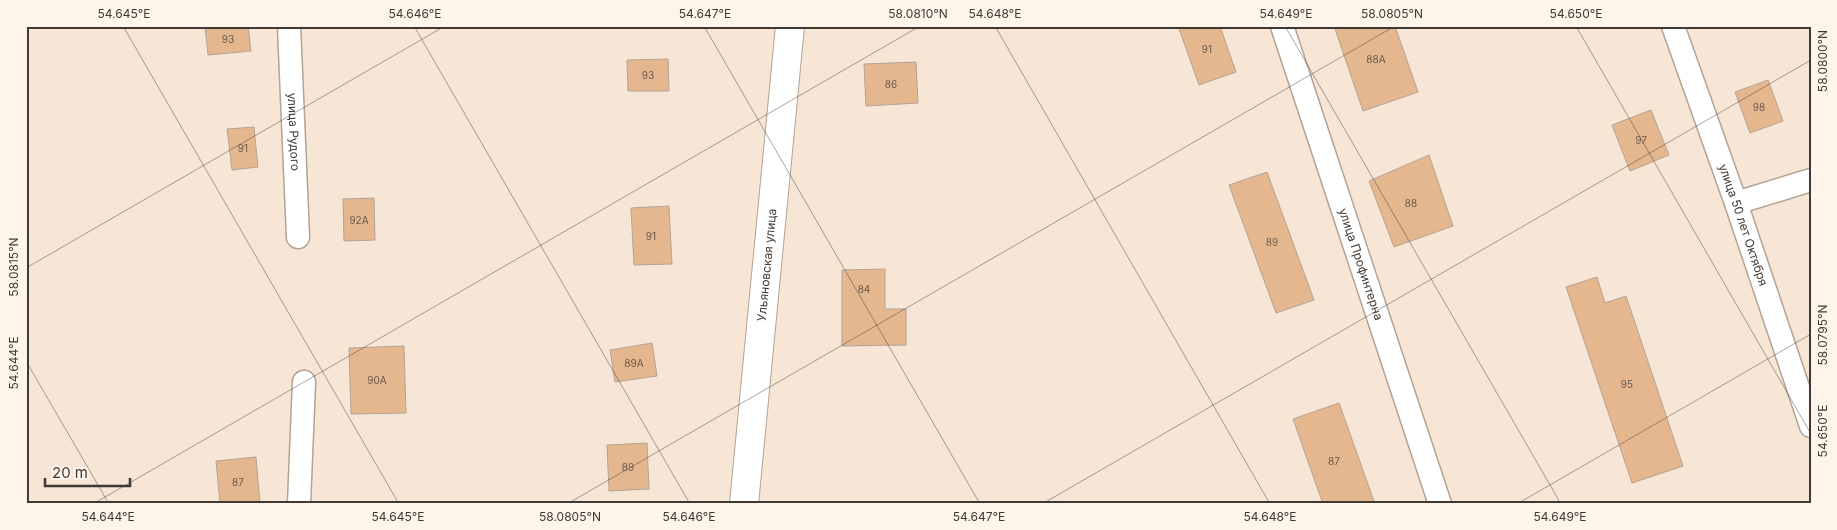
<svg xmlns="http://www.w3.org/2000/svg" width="1837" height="530" viewBox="0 0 1837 530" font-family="Inter,sans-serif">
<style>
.building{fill:#e4b78f;stroke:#b4a395}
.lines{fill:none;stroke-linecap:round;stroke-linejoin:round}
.minor-casing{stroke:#b3a394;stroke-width:25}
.tertiary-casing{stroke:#b3a394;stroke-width:30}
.minor{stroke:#fff;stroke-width:22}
.tertiary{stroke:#fff;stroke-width:28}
.ticks{fill:none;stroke:#403933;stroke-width:1;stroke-opacity:0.45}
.labels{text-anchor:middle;stroke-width:4;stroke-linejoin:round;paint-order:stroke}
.number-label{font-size:10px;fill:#69584a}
.street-label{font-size:12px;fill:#403933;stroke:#fef4ea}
.neatline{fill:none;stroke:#403933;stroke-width:2}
.ticks-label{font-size:12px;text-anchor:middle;fill:#403933}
</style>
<rect width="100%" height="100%" fill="#f7e5d6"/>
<g class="building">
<polygon points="205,26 248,26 251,51 208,55"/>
<polygon points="1178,26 1220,26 1236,72 1199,85"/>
<polygon points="1334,26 1395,26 1418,92 1363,111"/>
<polygon points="668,59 669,91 628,91 627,60"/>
<polygon points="916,62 918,103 866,106 864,64"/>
<polygon points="1768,80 1783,121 1750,133 1735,92"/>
<polygon points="1651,110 1669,155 1630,171 1612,125"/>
<polygon points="254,127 258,167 232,170 227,129"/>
<polygon points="1429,155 1453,226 1394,247 1369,181"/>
<polygon points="1267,172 1314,300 1276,313 1229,185"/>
<polygon points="374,198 375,240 344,241 343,199"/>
<polygon points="669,206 672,264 634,265 631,208"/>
<polygon points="885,269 885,309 906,309 906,345 842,346 842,270"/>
<polygon points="1597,277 1605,303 1626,296 1683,466 1632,483 1566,287"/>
<polygon points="652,343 657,376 615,382 610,350"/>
<polygon points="404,346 406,413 351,414 349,348"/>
<polygon points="1339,403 1375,504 1323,504 1293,419"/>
<polygon points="647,443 649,489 609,491 607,445"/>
<polygon points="256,457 260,504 220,504 216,461"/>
</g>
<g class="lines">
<defs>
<g id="minor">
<path id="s1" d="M289,26L298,237"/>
<path id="s2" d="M1282,26L1440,504"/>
<path id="s3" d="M1673,26L1736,203L1811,426"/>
<polyline points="1736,203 1811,180"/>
<polyline points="299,504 304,382"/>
</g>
<g id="tertiary">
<path id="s4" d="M744,504L790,26"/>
</g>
</defs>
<use href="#minor" class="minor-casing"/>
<use href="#tertiary" class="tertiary-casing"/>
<use href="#minor" class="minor"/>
<use href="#tertiary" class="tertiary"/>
</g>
<path class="ticks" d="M123,26L399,504M414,26L690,504M704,26L980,504M995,26L1270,504M1285,26L1561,504M1576,26L1811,434M26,268L445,26M26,361L109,504M93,504L920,26M567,504L1395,26M1042,504L1811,60M1517,504L1811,334"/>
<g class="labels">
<g class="number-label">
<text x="228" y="43">93</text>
<text x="1207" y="53">91</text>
<text x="1376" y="63">88А</text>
<text x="648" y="79">93</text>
<text x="891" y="88">86</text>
<text x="1759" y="111">98</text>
<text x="1641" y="144">97</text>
<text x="243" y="152">91</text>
<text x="1411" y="207">88</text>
<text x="359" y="224">92А</text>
<text x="651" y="240">91</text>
<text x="1272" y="246">89</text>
<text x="864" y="293">84</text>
<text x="634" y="367">89А</text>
<text x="377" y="384">90А</text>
<text x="1627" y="388">95</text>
<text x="1334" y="465">87</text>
<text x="628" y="471">89</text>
<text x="238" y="486">87</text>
</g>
<g class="street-label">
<text dy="4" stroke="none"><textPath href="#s1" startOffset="106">улица Рудого</textPath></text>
<text dy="4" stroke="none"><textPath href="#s3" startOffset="211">улица 50 лет Октября</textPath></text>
<text dy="4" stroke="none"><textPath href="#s4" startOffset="240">Ульяновская улица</textPath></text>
<text dy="4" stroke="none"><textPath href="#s2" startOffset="251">улица Профинтерна</textPath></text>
</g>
</g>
<rect width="1837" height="530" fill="none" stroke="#fef4ea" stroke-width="55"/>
<path d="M45 478v8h85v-8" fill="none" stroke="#403933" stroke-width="2.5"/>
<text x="52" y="478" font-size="15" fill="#403933" stroke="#fef4ea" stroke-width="4" paint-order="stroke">20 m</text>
<rect x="28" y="28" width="1782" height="474" class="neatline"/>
<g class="ticks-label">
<text x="124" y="18">54.645°E</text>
<text x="415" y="18">54.646°E</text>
<text x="705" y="18">54.647°E</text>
<text x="918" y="18">58.0810°N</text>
<text x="995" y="18">54.648°E</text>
<text x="1286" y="18">54.649°E</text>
<text x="1392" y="18">58.0805°N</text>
<text x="1576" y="18">54.650°E</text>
<text transform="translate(1823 61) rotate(-90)" y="4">58.0800°N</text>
<text transform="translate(14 267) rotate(-90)" y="4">58.0815°N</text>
<text transform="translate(1823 335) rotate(-90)" y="4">58.0795°N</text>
<text transform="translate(14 363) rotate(-90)" y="4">54.644°E</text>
<text transform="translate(1823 431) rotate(-90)" y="4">54.650°E</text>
<text x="108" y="521">54.644°E</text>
<text x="398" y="521">54.645°E</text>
<text x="570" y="521">58.0805°N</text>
<text x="689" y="521">54.646°E</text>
<text x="979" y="521">54.647°E</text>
<text x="1270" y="521">54.648°E</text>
<text x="1560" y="521">54.649°E</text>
</g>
</svg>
